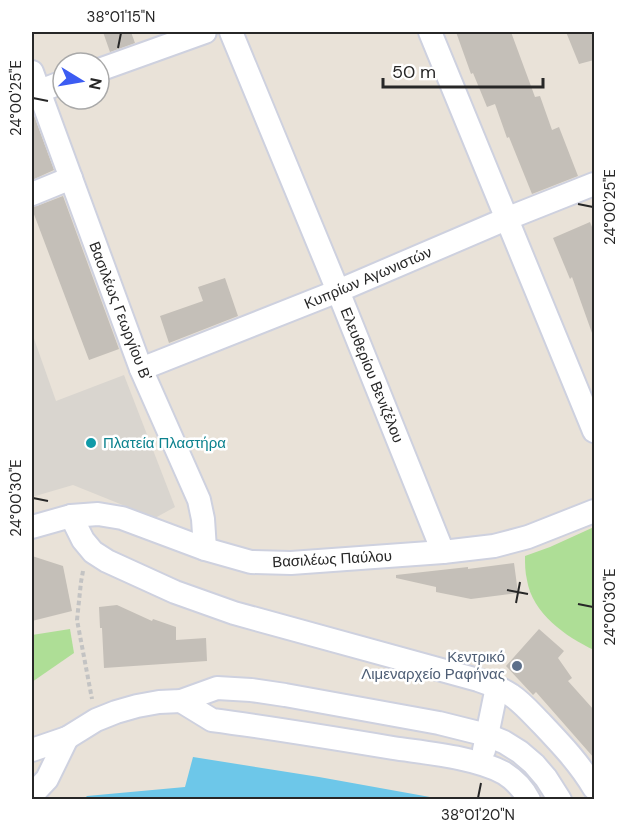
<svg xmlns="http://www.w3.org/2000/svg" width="626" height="831" viewBox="0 0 626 831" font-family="'DM Sans',sans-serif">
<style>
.green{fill:#aede96}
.plaza{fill:#d9d5cf}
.water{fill:#6dc7e9}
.building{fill:#c4bfb8}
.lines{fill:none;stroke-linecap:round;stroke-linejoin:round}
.minor-casing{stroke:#ced1df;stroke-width:26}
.path{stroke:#c3c3c3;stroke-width:4;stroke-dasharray:4.5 3;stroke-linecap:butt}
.minor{stroke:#fff;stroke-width:22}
.ticks{fill:none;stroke:#272727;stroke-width:2}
.culture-dot{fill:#0f9aa8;stroke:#fff;stroke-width:2}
.service-dot{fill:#5c6f8a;stroke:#fff;stroke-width:2}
.labels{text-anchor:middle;stroke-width:5;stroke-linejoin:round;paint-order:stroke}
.street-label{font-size:15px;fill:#272727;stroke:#fff}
.culture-label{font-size:15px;fill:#0d838f;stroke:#fff;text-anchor:start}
.service-label{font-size:15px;fill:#4e5e75;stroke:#fff;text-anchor:end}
.neatline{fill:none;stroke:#272727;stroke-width:2}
.ticks-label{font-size:15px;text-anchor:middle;fill:#272727}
</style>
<rect width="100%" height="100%" fill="#e9e2d8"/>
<g class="green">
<path d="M594,527V650C566,637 532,613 527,580C525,572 525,564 525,556L550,547Z"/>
<polygon points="70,629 74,653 32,682 32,635"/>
</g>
<polygon class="plaza" points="32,333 56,401 124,375 175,507 155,518 73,485 32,497"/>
<polygon class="water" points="193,757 319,777 441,799 84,799 87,796 185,787"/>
<g class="building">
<polygon points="103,32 131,32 135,43 110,52"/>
<polygon points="456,32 511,32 535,97 540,96 552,130 559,127 578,176 532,194 509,137 507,138 495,104 487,107 473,73 471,74"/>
<polygon points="566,32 594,32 594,60 579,64"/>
<polygon points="32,110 54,170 32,180"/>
<polygon points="63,196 119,349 89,360 32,209 32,207 37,206"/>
<polygon points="590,222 594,232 594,333 592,333 572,277 570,279 553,238"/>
<polygon points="225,278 238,316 169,343 160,316 203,301 198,287"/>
<polygon points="32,556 63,566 72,611 32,621"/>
<polygon points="514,563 518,593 471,599 436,592 436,587 396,578 396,575 468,567 468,569"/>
<polygon points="117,605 152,621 153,619 176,627 176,640 206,638 207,661 104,668 102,628 100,628 99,607"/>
<polygon points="539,629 564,651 558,658 572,678 568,681 594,710 594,758 536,692 533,695 506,666"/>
</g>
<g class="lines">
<defs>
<g id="minor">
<polyline points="231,32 338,291 443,552"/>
<polyline points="430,32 594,431"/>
<polyline points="99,70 205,32"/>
<polyline points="32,72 141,369 199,500 203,519 205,549"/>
<polyline points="32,94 63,82"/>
<polyline points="32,194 71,178"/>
<polyline points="141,369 338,291 506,219 594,184"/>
<path d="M71,516L83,540L93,552L107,561L175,592L234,613L478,680C490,684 501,688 511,695C523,703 532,714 542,724C561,744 580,764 594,788"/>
<polyline points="32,527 71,516 98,514 122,518 205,549 251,562 291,563 443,552 494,546 528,537 594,511"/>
<path d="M181,701L212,720C273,728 333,738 393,748C426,753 475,757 504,773C515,780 523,788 529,800"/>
<polyline points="32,750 67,738 96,720 116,712 137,706 159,702 181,701 217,688 251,690 285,695 439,723 487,735 504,742 520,752 534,764 546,778 560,800"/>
<polyline points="484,750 497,687"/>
<polyline points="32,795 47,779 67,738"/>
</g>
</defs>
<use href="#minor" class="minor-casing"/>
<polyline class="path" points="83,571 81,582 77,620 92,699"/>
<use href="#minor" class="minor"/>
</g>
<path class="ticks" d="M118,48L121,33M33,98L48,101M578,204L593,207M33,498L48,501M507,590L528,594M516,603L520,582M578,604L593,607M478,798L481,783"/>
<circle class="culture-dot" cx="91" cy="443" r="6"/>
<circle class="service-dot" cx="517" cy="666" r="6"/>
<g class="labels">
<g class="street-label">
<text transform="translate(368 278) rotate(-23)" y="5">Κυπρίων Αγωνιστών</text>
<text transform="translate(120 311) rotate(69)" y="5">Βασιλέως Γεωργίου Β'</text>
<text transform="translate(372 375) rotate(68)" y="5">Ελευθερίου Βενιζέλου</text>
<text transform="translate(332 559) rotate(-3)" y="5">Βασιλέως Παύλου</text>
</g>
<g class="culture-label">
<text x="103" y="448">Πλατεία Πλαστήρα</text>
</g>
<g class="service-label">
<text x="505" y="662">Κεντρικό<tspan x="505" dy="17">Λιμεναρχείο Ραφήνας</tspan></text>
</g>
</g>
<rect width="626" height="831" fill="none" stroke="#ffffff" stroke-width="66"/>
<g transform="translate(81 81) rotate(101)"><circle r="28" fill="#ffffff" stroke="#a9a9a9" stroke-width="1.5"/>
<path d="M0-4.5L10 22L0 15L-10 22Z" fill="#3c5cf2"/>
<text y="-9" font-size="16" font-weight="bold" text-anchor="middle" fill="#272727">N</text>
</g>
<path d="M383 78v9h160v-9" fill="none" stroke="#272727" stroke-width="3"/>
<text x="392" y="78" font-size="18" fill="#272727" stroke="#ffffff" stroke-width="4.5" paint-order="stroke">50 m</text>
<rect x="33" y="33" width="560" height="765" class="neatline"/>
<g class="ticks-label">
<text x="121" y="22">38°01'15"N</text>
<text transform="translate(16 98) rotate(-90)" y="5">24°00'25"E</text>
<text transform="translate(610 207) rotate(-90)" y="5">24°00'25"E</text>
<text transform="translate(16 498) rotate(-90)" y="5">24°00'30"E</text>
<text transform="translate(610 607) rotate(-90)" y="5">24°00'30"E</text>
<text x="478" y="820">38°01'20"N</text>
</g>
</svg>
